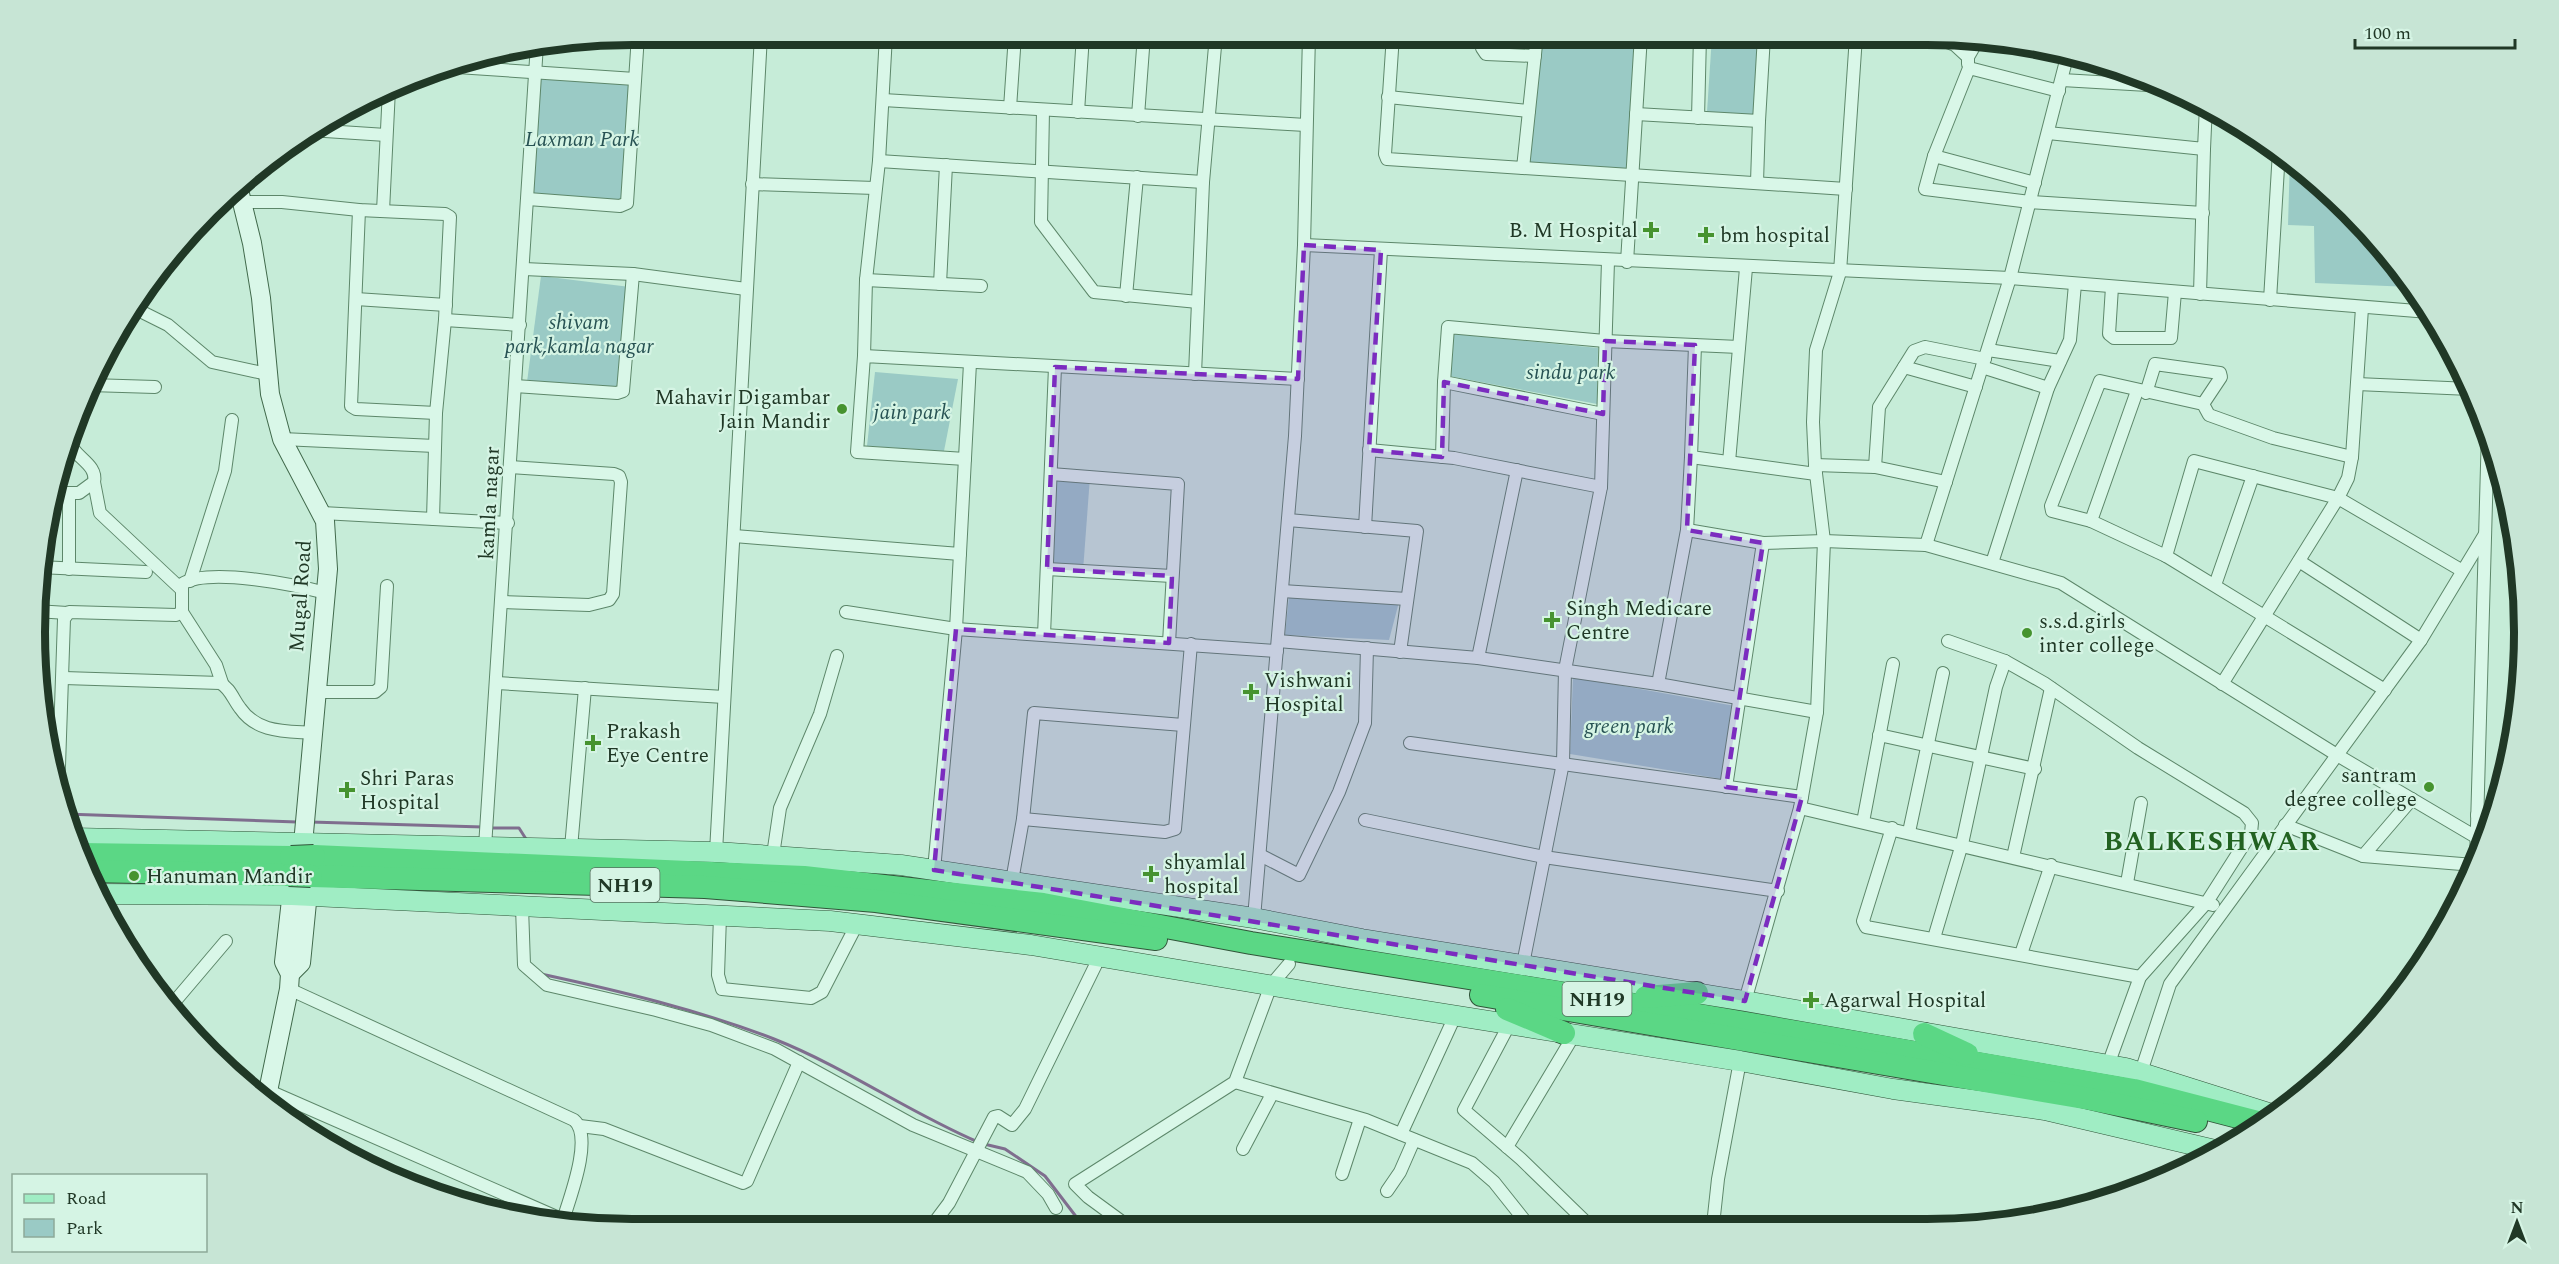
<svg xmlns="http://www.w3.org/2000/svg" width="2559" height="1264" viewBox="0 0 2559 1264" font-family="Spectral,serif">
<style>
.green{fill:#9acac5}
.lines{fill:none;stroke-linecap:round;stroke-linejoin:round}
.stream{stroke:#7f6e8e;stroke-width:3}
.street-casing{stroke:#5d876a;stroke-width:14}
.secondary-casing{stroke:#40694b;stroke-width:20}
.primary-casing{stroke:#305539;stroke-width:21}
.highway-casing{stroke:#305539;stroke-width:24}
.street{stroke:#d9f7e8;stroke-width:12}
.secondary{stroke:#d9f7e8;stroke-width:18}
.primary{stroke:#a0edc4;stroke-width:20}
.highway{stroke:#5bd785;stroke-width:22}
.highway-bridge-casing{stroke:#305539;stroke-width:24;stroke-linecap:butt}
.highway-bridge{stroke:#5bd785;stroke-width:22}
.marked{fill:#7b2cbf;fill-opacity:0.2;stroke:#7b2cbf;stroke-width:4.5;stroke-dasharray:12 8;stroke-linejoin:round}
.poi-dot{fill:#46932f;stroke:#d5f4e4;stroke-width:2}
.labels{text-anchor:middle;stroke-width:4.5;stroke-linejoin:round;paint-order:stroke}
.shield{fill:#d5f4e4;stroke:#56705f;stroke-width:1.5}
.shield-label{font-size:20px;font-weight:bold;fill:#203826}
.park-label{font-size:21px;font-style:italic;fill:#275253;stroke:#d5f4e4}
.poi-label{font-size:21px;fill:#203826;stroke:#d5f4e4;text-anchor:start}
.street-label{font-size:21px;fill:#203826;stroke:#d5f4e4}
.district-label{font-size:27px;font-weight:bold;letter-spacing:1.5px;fill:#226221;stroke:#d5f4e4}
.rim{fill:none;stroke:#203826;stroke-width:8}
</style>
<rect width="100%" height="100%" fill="#c6ecd8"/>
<g class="green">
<polygon points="1541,35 1636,35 1628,169 1526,163"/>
<polygon points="1712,36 1761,36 1756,116 1707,112"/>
<polygon points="536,73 635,79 628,202 528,199"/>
<polygon points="2290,157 2376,238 2411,287 2315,283 2314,226 2288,225"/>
<polygon points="541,276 630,287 618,391 527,382"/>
<polygon points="1454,334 1598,348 1597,404 1449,376"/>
<polygon points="875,372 958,379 944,451 867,446"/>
<polygon points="1051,474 1090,477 1083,571 1047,569"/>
<polygon points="1289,596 1399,602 1389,640 1285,635"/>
<polygon points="1573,677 1735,706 1722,779 1570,754"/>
</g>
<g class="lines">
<g class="stream">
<polyline points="65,814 297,822"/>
<polyline points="310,822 483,827"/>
<polyline points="490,828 519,828 526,839"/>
<path d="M541,974C620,991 699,1010 774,1039C845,1067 908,1112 978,1142"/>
<polyline points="984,1144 1005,1149 1045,1176 1084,1227"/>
</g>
<defs>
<g id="street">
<polyline points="1393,35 1385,154 1387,159 1523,168 1537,35"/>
<polyline points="1483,35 1482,48 1486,54 1535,56"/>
<polyline points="1931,36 1955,45 1968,57"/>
<polyline points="1968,64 1968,57 1979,38"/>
<polyline points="442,66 635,79"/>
<polyline points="2062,80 2165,86"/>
<polyline points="1388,97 1529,111"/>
<polyline points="883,100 1306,125"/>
<polyline points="1010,108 1015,35"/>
<polyline points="1043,110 1041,222 1094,292 1198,302"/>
<polyline points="1078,112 1083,35"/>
<polyline points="1636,114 1759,121 1764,36"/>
<polyline points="1138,116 1144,35"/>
<polyline points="1698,118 1700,36"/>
<polyline points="310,130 386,135"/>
<polyline points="2048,133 2204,149 2206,105"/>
<polyline points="1934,156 1969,68 2059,91"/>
<polyline points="879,161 1203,182"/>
<polyline points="1523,168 1846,189"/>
<polyline points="1757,182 1759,121"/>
<polyline points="2035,183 1934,156 1925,189 2030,202 2203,213"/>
<polyline points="752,184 875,188"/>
<polyline points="528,199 620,206 627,203 638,35"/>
<polyline points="243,202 282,202 359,210 445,214 450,217 445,320 436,413 433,519"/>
<polyline points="359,210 351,406 356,409 436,413"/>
<polyline points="383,211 389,89"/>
<polyline points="1304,245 2010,278 2429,312"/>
<polyline points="1627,262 1641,35"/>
<polyline points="524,269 633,274 746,289"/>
<polyline points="866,280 981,286"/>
<polyline points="940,284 946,165"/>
<polyline points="2112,287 2109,334 2114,338 2171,338 2175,292"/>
<polyline points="2200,294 2204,149"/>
<polyline points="1126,296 1137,177"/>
<polyline points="356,299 446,305"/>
<polyline points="2270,300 2279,151"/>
<polyline points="132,307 168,325 212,362 267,374"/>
<polyline points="445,320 520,325"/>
<polyline points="1695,345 1691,457 1816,474"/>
<polyline points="1988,350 2060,361"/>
<polyline points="864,356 866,280 879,161 886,35"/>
<polyline points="1904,367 1976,387"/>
<polyline points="1982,367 2048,388"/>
<polyline points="1195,374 1203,182 1216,35"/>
<polyline points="2357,384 2470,389"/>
<polyline points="90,385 155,387"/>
<polyline points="515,386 617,393 623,391 633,274"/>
<polyline points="2137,391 2091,521 2166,556"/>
<polyline points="2146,393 2155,364 2220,373 2221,377 2203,404"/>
<polyline points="1603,414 1444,382 1448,327 1605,341 1739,347"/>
<polyline points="282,439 435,446"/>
<polyline points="1369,450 1454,458 1601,487"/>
<polyline points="1442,457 1444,382"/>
<polyline points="965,459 857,452 864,356 1298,379"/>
<polyline points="1729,462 1746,268"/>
<polyline points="1815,465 1875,467 1946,482"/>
<polyline points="1875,467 1879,407 1914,351 1925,347 1985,359"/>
<polyline points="1051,474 1178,484 1169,643"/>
<polyline points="94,482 100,513 180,588"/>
<path d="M53,493H79L94,482C98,464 73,457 69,441"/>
<polyline points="322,513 508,523"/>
<polyline points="1288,520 1417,531 1400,652"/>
<polyline points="2091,521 2052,511 2051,506 2100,381 2203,404 2209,415 2273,438 2352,457"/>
<polyline points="1365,527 1381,250"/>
<polyline points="1687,530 1691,457"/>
<polyline points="734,536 960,554"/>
<polyline points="1926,545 2010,278 2068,53"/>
<polyline points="2299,561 2421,640"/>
<polyline points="1992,563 2048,388 2070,340 2075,284"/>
<polyline points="39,567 146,572"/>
<polyline points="69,569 69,494"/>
<polyline points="1047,569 1172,576"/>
<polyline points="190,581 225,471 232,420"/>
<polyline points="2215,585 2253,476"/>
<polyline points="1282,591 1407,599"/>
<polyline points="503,602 589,605 609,600 613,594 621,482 619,476 614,474 510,467"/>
<polyline points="36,611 67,613"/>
<polyline points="182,612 216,665 222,683"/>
<polyline points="846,612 956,629 1277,651"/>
<polyline points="1044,635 1055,367"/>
<polyline points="1278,641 1478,658 1658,684 1817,712"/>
<polyline points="1948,641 2005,661 2044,683 2138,748 2244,813 2252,823 2251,833 2207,902 2140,977 2108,1065"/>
<polyline points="1478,658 1517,470"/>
<path d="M64,678L220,683C230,688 233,699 240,708C257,733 285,731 312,733"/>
<polyline points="497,683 724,697"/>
<polyline points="1658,684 1687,530 1763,543 1824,541 1926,545 2061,583 2337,755 2476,837"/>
<polyline points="2222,684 2338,498 2348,478 2352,457 2362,308"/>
<polyline points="2385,690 2166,556 2194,461 2338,498 2461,570"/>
<polyline points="315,692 375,692 381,687 387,586"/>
<polyline points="1879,735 2035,769"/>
<polyline points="1410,743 1802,797"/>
<polyline points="1726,787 1763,543"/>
<path d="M58,795L64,619L69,612L176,615L182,612V584C209,567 295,585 326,593"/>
<polyline points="1800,808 2213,905"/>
<polyline points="2477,815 2493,817"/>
<polyline points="1023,819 1165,832 1175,829 1191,644"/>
<polyline points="1365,820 1544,857 1778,891"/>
<polyline points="1863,822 1893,664"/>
<polyline points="2285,825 2363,856 2474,865"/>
<polyline points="1892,828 1863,921 1866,927 2140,977"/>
<polyline points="1909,832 1943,673"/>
<polyline points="485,847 537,44"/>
<polyline points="571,848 585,688"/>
<polyline points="716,852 761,35"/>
<polyline points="773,855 780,808 820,714 837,656"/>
<polyline points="1260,855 1299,875 1339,792 1365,723 1367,648"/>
<polyline points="2363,856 2412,799"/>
<polyline points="2013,857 2051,688"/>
<polyline points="2476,862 2488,430"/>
<polyline points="934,870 956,629 970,363"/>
<polyline points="1012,881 1023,819 1034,713 1183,725"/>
<polyline points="2127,883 2141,803"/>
<polyline points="522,907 524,965 547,985 656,1010 711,1025 775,1049 913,1125 1027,1172 1048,1194 1056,1208"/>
<polyline points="720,916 718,975 722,989 811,998 822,992 857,924"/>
<polyline points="1254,918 1295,436 1304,245 1309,35"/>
<polyline points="1934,938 1962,844 1996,687 2005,661"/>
<polyline points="2021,954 2051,865"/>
<polyline points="1523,964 1563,763 1565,670 1601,487 1608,261"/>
<path d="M289,989L574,1120C594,1137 569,1200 562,1223"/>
<polyline points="1745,1001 1800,808 1817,712 1824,541 1815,465 1813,422 1816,350 1840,272 1856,36"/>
<polyline points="170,1007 226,941"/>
<polyline points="1509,1025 1464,1110 1521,1159 1590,1226"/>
<polyline points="2141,1072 2170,984 2421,640 2485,534"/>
<polyline points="1235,1082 1366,1120 1472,1163 1494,1182 1529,1226"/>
<polyline points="269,1091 577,1226"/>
<polyline points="580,1126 604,1129 743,1183 747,1181 799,1062"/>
<polyline points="1401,1134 1455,1016"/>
<polyline points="1507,1147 1574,1035"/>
<polyline points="1243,1149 1272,1094"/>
<polyline points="1342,1174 1360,1119"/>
<polyline points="1387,1191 1400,1172 1414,1140"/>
<polyline points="1713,1225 1718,1179 1740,1061"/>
<polyline points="931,1227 949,1203 994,1117 998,1116 1012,1125 1025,1109 1100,956"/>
<polyline points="1129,1227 1088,1197 1075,1184 1235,1082 1271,985 1289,964"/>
</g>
<g id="secondary">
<polyline points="238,186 252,243 261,298 270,394 282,439 325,521 328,569 303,844"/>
<polyline points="290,974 301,963 309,882"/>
<polyline points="266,1101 289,989 290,974 284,962 293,882"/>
</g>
<g id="primary">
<polyline points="74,838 716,852 901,865 1254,918 1362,939 1745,1001 2126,1068 2275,1115"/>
<polyline points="95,894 292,895 830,921 1031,945 1345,998 1740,1061 1893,1089 2045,1110 2215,1150"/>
</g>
<g id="highway">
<polyline points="80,854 291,857"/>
<polyline points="314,856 804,877 1043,904 1251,943 1676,1011 2134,1090 2261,1123"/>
<polyline points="87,871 289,875"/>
<polyline points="311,876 705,887 876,901 1156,939"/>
<polyline points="1481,995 2090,1099 2196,1121"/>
<polyline points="1646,997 1697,993"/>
<polyline points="1507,1009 1564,1033"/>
<polyline points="1924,1034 1967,1054"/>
</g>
</defs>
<use href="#street" class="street-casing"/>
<use href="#secondary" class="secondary-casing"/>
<use href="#primary" class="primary-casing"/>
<use href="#highway" class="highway-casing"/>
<use href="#street" class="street"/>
<use href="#secondary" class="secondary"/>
<use href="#primary" class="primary"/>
<use href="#highway" class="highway"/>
<defs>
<g id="highway-bridge">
<polyline points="291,857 314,856"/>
<polyline points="289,875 311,876"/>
</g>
</defs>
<use href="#highway-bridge" class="highway-bridge-casing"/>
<use href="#highway-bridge" class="highway-bridge"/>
</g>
<path class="marked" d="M1304,245L1381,250L1369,450L1442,457L1444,382L1603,414L1605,341L1695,345L1687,530L1763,543L1726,787L1802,797L1745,1001L934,870L956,629L1169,643L1172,576L1047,569L1055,367L1298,379Z"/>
<g class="poi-dot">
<path d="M1648 221h6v6h6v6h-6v6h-6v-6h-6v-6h6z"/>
<path d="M1703 226h6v6h6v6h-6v6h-6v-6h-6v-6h6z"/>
<circle cx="842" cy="409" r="6"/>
<path d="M1549 611h6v6h6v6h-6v6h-6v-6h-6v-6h6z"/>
<circle cx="2027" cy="633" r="6"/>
<path d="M1248 683h6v6h6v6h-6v6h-6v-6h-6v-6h6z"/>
<path d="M590 734h6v6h6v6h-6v6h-6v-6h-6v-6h6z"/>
<circle cx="2429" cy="787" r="6"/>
<path d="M344 781h6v6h6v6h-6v6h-6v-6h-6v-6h6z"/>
<path d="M1148 865h6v6h6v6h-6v6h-6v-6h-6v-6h6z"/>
<circle cx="134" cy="876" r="6"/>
<path d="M1808 991h6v6h6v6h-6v6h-6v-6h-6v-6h6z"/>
</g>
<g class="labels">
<g class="shield">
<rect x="590.5" y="868" width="69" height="34" rx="4.5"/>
<rect x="1562.5" y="982" width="69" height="34" rx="4.5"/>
</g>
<g class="shield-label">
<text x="625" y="892">NH19</text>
<text x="1597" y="1006">NH19</text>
</g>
<g class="park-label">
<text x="582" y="146">Laxman Park</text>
<text x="579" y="329">shivam<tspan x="579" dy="24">park,kamla nagar</tspan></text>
<text x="1571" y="379">sindu park</text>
<text x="912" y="419">jain park</text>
<text x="1629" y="733">green park</text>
</g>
<g class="poi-label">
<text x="1638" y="237" text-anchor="end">B. M Hospital</text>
<text x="1720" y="242">bm hospital</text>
<text x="830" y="404" text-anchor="end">Mahavir Digambar<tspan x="830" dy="24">Jain Mandir</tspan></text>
<text x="1566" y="615">Singh Medicare<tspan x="1566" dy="24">Centre</tspan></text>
<text x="2039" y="628">s.s.d.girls<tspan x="2039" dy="24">inter college</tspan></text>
<text x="1264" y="687">Vishwani<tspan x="1264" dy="24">Hospital</tspan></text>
<text x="606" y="738">Prakash<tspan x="606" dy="24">Eye Centre</tspan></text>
<text x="2417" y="782" text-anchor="end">santram<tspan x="2417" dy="24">degree college</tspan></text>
<text x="360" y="785">Shri Paras<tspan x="360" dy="24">Hospital</tspan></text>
<text x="1164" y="869">shyamlal<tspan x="1164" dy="24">hospital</tspan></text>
<text x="146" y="883">Hanuman Mandir</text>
<text x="1824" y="1007">Agarwal Hospital</text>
</g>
<g class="street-label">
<text transform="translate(489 503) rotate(-87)" y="7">kamla nagar</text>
<text transform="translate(300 596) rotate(-86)" y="7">Mugal Road</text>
</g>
<g class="district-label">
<text x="2212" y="850">BALKESHWAR</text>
</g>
</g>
<path d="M0 0H2559V1264H0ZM632 45H1927A587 587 0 0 1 2514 632V632A587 587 0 0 1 1927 1219H632A587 587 0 0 1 45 632V632A587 587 0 0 1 632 45Z" fill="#c7e5d5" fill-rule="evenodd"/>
<path class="rim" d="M632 45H1927A587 587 0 0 1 2514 632V632A587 587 0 0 1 1927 1219H632A587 587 0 0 1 45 632V632A587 587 0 0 1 632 45Z"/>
<rect x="12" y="1174" width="195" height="78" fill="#d5f4e4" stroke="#8da998" stroke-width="1.5"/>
<rect x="24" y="1194" width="30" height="9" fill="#a0edc4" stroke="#8da998" stroke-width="1.5"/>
<text x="66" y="1204" font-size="18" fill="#203826">Road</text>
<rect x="24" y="1219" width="30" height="18" fill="#9acac5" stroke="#8da998" stroke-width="1.5"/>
<text x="66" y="1234" font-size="18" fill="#203826">Park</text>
<g transform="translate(2517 1222)" stroke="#d5f4e4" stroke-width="4.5" paint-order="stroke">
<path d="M0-4.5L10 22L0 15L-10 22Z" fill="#203826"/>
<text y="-9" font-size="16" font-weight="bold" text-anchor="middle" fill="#203826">N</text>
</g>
<path d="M2355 39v9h160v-9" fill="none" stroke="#203826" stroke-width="3"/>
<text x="2364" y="39" font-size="18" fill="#203826" stroke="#d5f4e4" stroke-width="4.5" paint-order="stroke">100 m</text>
</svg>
